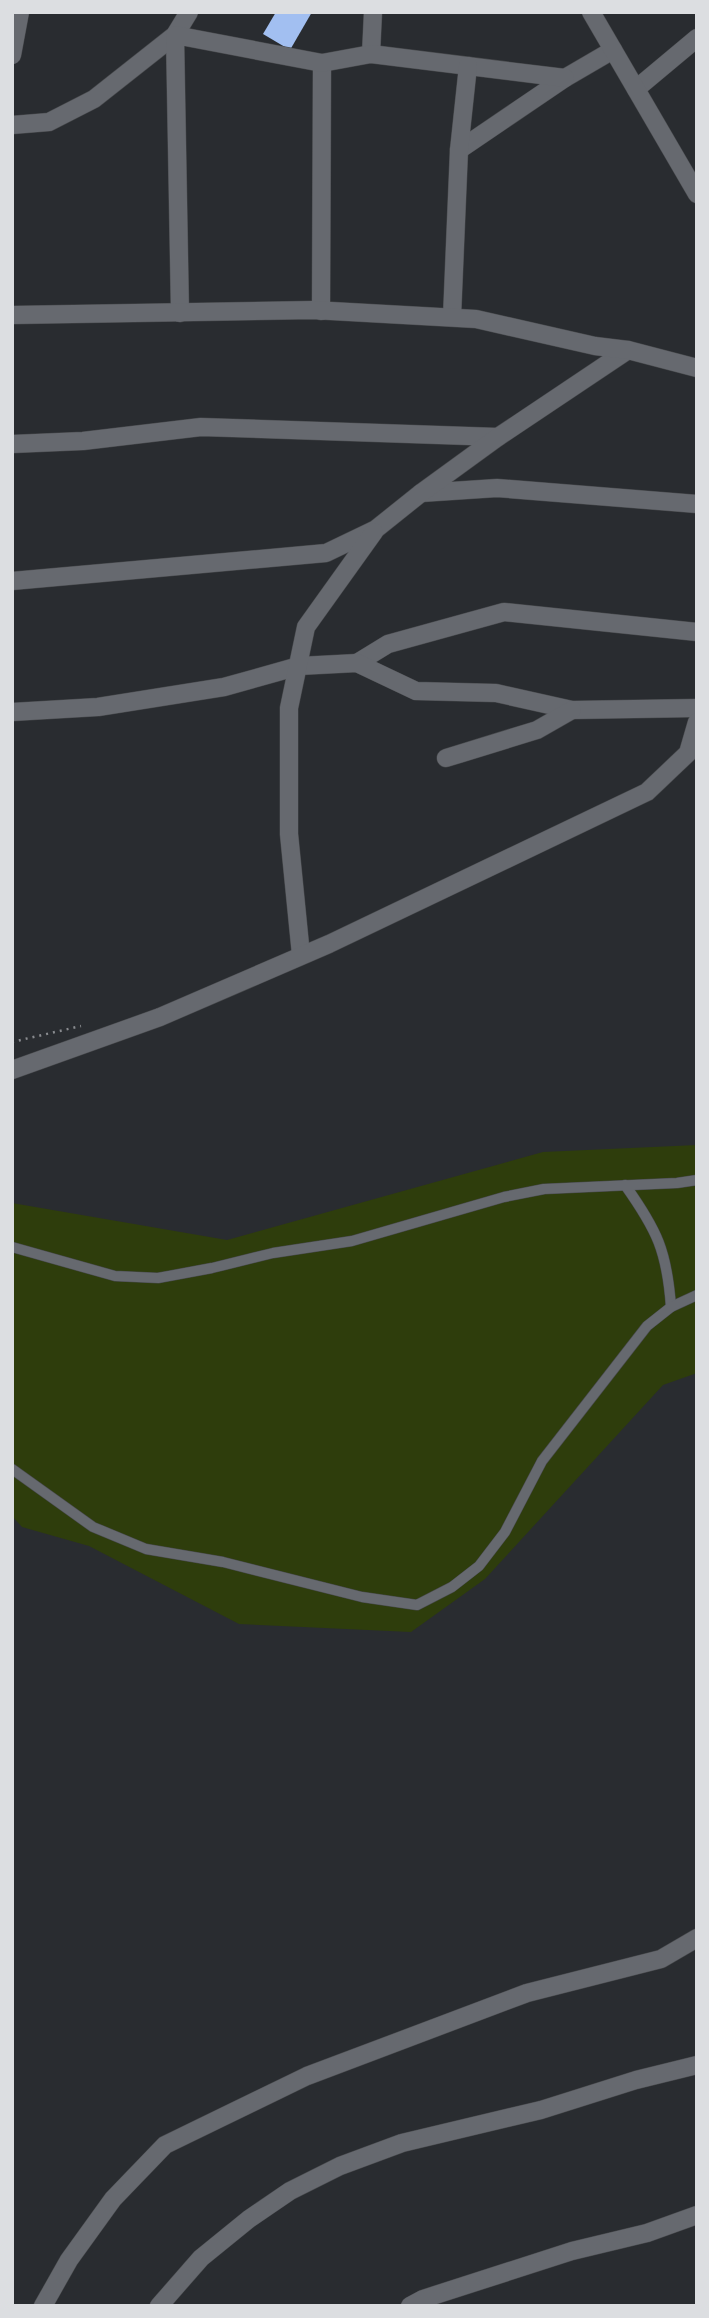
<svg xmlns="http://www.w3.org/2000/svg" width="709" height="2318" viewBox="0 0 709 2318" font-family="'PT Sans',sans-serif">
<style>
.green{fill:#2e3d0c}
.building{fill:#a2bff1}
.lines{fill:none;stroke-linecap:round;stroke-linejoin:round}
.service-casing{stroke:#47494c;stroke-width:11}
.minor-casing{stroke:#47494c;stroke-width:19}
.tertiary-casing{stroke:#47494c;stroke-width:19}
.secondary-casing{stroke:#47494c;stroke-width:19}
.path{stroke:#898b8f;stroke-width:2.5;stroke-dasharray:2 5;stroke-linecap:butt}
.service{stroke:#66696f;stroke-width:10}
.minor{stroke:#66696f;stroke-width:18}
.tertiary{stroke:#66696f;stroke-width:18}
.secondary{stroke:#66696f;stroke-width:18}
</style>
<rect width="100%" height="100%" fill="#292c30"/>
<polygon class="green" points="697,1145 697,1373 663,1385 485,1579 411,1632 239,1624 89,1546 22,1527 12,1516 12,1203 227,1240 543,1152"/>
<polygon class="building" points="276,12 312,12 290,50 263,34"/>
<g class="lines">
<defs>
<g id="service">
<path d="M625,1185C657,1230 667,1251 671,1307"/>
<polyline points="12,1247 115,1276 158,1278 212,1268 273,1253 352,1241 504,1197 544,1189 677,1183 697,1180"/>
<polyline points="12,1469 93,1527 146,1549 223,1562 362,1597 417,1605 452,1587 479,1566 505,1532 542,1461 647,1326 671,1307 697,1295"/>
</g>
<g id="minor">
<polyline points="371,54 373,12"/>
<polyline points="12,55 20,12"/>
<polyline points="636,89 697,38"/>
<polyline points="12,125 49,122 94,99 175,35 189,12"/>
<polyline points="459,150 565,78 613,50"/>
<polyline points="321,311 322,63"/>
<polyline points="180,313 175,35 322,63 371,54 565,78"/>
<polyline points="452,317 459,150 468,66"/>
<polyline points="12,444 83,441 201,427 498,437"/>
<polyline points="421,493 497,488 697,504"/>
<polyline points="12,581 326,553 376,529 421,493 498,437 628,350"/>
<polyline points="357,663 388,644 504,612 697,632"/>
<polyline points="12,712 98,707 224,687 299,666 357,663 416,691 496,693 572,710 697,708"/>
<polyline points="446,758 537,730 572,710"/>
<polyline points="301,955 289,834 289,708 306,627 374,532"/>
<polyline points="12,1070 160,1017 329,944 647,792 688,753 697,722"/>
<polyline points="43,2306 69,2260 113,2199 165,2145 307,2076 527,1993 661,1959 697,1938"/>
<polyline points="159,2306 201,2258 249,2219 290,2191 340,2166 402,2143 541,2110 636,2080 697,2065"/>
<polyline points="410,2306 423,2299 572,2251 647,2233 697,2215"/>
</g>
<polyline id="tertiary" points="12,315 313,310 476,319 595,346 628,350 697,368"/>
<polyline id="secondary" points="591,12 697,194"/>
</defs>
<use href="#service" class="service-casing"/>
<use href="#minor" class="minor-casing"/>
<use href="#tertiary" class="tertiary-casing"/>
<use href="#secondary" class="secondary-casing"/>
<polyline class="path" points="12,1042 81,1026"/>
<use href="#service" class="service"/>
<use href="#minor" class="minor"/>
<use href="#tertiary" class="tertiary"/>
<use href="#secondary" class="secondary"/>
</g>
<rect width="709" height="2318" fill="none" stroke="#dcdee1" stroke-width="28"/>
</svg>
